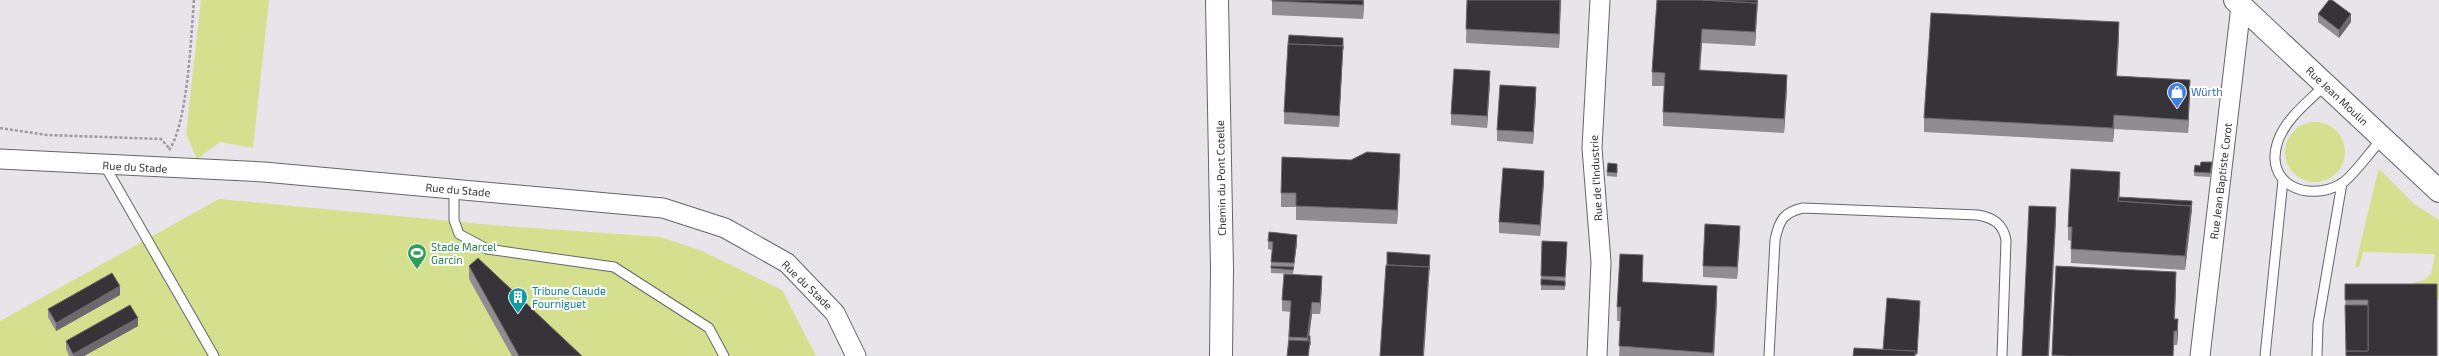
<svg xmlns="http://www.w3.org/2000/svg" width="2439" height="356" viewBox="0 0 2439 356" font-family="'Exo 2',sans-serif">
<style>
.green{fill:#d4e08e}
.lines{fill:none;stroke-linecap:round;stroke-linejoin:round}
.service-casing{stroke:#68646a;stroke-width:11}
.minor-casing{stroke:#68646a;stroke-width:21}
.tertiary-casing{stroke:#68646a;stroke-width:24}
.path{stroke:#9c9a9f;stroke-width:2.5;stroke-dasharray:3 2;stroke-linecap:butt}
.service{stroke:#fff;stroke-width:9}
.minor{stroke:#fff;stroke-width:19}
.tertiary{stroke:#fff;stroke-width:22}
.wall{fill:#8f8c92}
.shaded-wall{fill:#6c696e}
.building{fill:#373439;stroke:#6c696e}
.labels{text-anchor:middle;stroke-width:4;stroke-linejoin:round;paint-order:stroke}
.shop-label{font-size:11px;fill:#366cbe;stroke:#fff;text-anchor:start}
.street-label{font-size:11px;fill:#333235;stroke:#fff}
.leisure-label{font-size:11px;fill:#27864d;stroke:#fff;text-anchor:start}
.culture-label{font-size:11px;fill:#0d838f;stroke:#fff;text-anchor:start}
</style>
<rect width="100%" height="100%" fill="#e7e4ea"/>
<g class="green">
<polygon points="201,0 269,0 253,148 220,142 197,159 186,134"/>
<circle cx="2315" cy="152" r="30"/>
<polygon points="2380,170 2414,204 2439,220 2439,300 2394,300 2406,285 2424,280 2431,274 2435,254 2363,252 2359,267 2355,267 2378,171"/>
<polygon points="219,199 492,225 661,237 702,251 782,290 816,356 0,356 0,321"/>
</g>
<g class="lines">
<defs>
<g id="service">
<path d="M2325,85C2308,102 2286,118 2278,141C2263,184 2307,203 2341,184C2352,178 2372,149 2382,139"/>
<polyline points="105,166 214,356"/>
<polyline points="454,190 454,220 459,234 487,249 614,267 709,328 724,356"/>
<path d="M1769,356L1775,240C1779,220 1784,212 1803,208L1978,215C1994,218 2003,224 2006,240L2002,356"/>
<polyline points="2265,356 2283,180"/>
<polyline points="2317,356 2318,324 2342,183"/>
</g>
<g id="minor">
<polyline points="0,159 264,172 663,208 725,228 787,263 835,313 856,356"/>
<polyline points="1597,356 1601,262 1592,148 1600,0"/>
<polyline points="2200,356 2241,6"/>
</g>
<g id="tertiary">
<polyline points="1217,0 1222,269 1221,356"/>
<polyline points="2235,0 2439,191"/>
</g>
</defs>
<use href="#service" class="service-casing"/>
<use href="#minor" class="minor-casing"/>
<use href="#tertiary" class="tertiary-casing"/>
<g class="path">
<polyline points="0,128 47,135 161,139 170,149"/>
<path d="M169,150C188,123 191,35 194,0"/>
</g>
<use href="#service" class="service"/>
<use href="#minor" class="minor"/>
<use href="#tertiary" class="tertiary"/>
</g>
<g class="wall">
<polygon points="1272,0 1364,0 1363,19 1272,15"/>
<polygon points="1467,0 1561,0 1559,48 1466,43"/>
<polygon points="1657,0 1758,0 1755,46 1702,43 1700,70 1787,89 1784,133 1663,126 1663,112 1664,86 1652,86 1652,72"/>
<polygon points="2318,14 2351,22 2339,38 2318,22"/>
<polygon points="2119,36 2117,76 2190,94 2188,133 2114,129 2113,142 1924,132 1924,118"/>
<polygon points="1343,47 1339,127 1284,124 1284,112"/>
<polygon points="1490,82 1487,128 1451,125 1451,114"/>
<polygon points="1536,98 1533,144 1497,141 1497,130"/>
<polygon points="1617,164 1617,177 1607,176 1607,172"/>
<polygon points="2195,165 2212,167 2210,177 2194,176"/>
<polygon points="1400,168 1397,224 1296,220 1296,207 1281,207 1281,193"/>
<polygon points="1544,182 1540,236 1499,233 1499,222"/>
<polygon points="2120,186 2119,197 2192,209 2185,270 2071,263 2071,241 2068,240 2068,227"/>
<polygon points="1740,237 1737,279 1703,277 1703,266"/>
<polygon points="1268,241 1297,243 1293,274 1271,273 1271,262 1272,250 1268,249"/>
<polygon points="1567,250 1565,290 1541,290 1541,276"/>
<polygon points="469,266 582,356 512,356 469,279"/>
<polygon points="2056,266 2176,286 2175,319 2178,333 2177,345 2174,345 2173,356 2052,356"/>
<polygon points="1643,269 1643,282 1717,300 1714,356 1619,356 1621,321 1617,321 1617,307"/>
<polygon points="2345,284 2437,284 2346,356"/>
<polygon points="1322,287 1320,314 1312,314 1309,336 1310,340 1309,356 1287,356 1290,312 1282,311 1282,300"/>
<polygon points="120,295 56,331 48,317 48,309"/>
<polygon points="138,326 84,356 69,356 66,349 66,341"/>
</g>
<g class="shaded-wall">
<polygon points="1363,0 1364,0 1363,19"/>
<polygon points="1560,0 1561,0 1559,48 1559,34"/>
<polygon points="1757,0 1758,0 1755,46 1755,32"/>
<polygon points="2351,14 2351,22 2339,38 2339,30"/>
<polygon points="2119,22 2119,36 2116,90 2116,76"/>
<polygon points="1702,29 1702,43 1699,84 1699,70"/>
<polygon points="1343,38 1343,47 1339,127 1339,116"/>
<polygon points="1490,71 1490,82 1487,128 1487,116"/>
<polygon points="1787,75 1787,89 1784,133 1784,119"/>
<polygon points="2190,80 2190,94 2188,133 2188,120"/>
<polygon points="1536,87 1536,98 1533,144 1533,132"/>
<polygon points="2114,115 2114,129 2113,142 2113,128"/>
<polygon points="1400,154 1400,168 1397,224 1397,210"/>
<polygon points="1544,171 1544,182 1540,236 1540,225"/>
<polygon points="2120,172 2120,186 2119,207 2118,201"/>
<polygon points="2192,201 2192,209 2185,270 2185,256 2191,206"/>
<polygon points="2056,207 2056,221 2049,356 2048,356"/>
<polygon points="1740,226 1740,237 1737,279 1737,267"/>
<polygon points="1297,235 1297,243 1293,274 1294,263"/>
<polygon points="1430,255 1430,263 1424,356 1423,356"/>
<polygon points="1643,255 1643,269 1642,296 1642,282"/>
<polygon points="2176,272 2176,286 2174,332 2174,319"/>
<polygon points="1322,276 1322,287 1320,314 1320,303"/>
<polygon points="120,286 120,295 56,331 56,323"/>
<polygon points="1717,286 1717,300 1714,356 1713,356"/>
<polygon points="1920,301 1920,312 1917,356"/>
<polygon points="1312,302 1312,314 1308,345 1307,345 1307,338"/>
<polygon points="138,318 138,326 84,356 73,356 73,354"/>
<polygon points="2178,319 2178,333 2177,345 2177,331"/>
<polygon points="2174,331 2174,345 2173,356"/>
</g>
<g class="building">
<polygon points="1272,0 1363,0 1363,5 1272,1"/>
<polygon points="1467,0 1560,0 1559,34 1466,29"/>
<polygon points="1657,0 1703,0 1757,3 1755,32 1702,29 1699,70 1787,75 1784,119 1663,112 1665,73 1652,72"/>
<polygon points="1703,0 1757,0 1757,5 1757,3"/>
<polygon points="2329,0 2332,0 2351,14 2339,30 2318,14"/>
<polygon points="1931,13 2119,22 2116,76 2190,80 2188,120 2114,115 2113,128 1924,118"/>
<polygon points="1289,35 1343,38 1343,49 1343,46 1288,44"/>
<polygon points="1288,44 1343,46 1339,116 1284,112"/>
<polygon points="1454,69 1490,71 1487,116 1451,114"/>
<polygon points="1500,85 1536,87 1533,132 1497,130"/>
<polygon points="1367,152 1400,154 1397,210 1296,206 1296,193 1281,193 1282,157 1351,160"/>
<polygon points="2201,162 2212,162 2210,173 2194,172 2195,165 2200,166"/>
<polygon points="1608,163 1617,164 1617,173 1607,172"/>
<polygon points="1503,168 1544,171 1540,225 1499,222"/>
<polygon points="2071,169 2120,172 2118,201 2191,206 2185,256 2071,249 2072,227 2068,227"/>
<polygon points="2119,197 2192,201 2191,212 2191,206 2118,201"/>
<polygon points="2029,206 2056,207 2048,356 2022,356"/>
<polygon points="1705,224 1740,226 1737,267 1703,266"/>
<polygon points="1269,232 1297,235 1294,263 1271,262 1273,242 1268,241"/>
<polygon points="1542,241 1567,242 1565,277 1541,276"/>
<polygon points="1387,252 1430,255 1429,270 1429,267 1387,265"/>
<polygon points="1620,254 1643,255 1642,282 1717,286 1713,353 1619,346 1621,307 1617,307"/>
<polygon points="478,258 582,356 519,356 469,266"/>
<polygon points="1386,265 1429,267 1423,356 1380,356"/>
<polygon points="1271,266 1294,267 1293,270 1271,268"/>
<polygon points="2056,266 2176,272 2174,319 2178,319 2177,331 2174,331 2173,356 2068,356 2052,355"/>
<polygon points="112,273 120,286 56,323 48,309"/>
<polygon points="1284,274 1322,276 1320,303 1312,302 1307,338 1289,337 1291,301 1282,300"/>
<polygon points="1541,279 1565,281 1565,286 1541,285"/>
<polygon points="2345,284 2437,284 2437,356 2346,356 2346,351 2368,351 2368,300 2345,300"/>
<polygon points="1887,298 1920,301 1917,354 1915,354 1915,351 1883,350"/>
<polygon points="130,305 138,318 73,354 66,341"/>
<polygon points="2345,305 2368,305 2368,351 2346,351"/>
<polygon points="1308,335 1310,336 1310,345 1310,341 1308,341"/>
<polygon points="1289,340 1310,341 1308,356 1287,356"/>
<polygon points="1854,348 1915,351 1915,356 1853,356"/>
</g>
<defs>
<symbol id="shop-pin" viewBox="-11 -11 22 30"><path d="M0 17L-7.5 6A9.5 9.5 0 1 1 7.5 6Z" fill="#3f7fe0" stroke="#fff"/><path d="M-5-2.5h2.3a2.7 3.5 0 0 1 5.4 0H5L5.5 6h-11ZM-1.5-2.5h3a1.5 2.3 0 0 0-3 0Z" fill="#fff"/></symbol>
<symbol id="stadium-pin" viewBox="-11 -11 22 30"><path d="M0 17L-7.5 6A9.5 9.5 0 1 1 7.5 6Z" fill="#2e9e5b" stroke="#fff"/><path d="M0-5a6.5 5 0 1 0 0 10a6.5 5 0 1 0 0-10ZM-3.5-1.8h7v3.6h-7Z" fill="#fff"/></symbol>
<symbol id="building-pin" viewBox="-11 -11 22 30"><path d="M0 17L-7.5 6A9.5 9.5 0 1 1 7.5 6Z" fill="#0f9aa8" stroke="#fff"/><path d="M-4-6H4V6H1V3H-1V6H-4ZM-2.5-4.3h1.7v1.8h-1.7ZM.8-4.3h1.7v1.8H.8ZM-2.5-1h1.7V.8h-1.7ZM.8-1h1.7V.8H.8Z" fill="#fff"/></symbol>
</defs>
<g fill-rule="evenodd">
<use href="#shop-pin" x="2166" y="81" width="22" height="30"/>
<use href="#stadium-pin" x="406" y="242" width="22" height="30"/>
<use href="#building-pin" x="507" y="286" width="22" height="30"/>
</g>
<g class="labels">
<g class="shop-label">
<text x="2191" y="96">Würth</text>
</g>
<g class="street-label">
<text transform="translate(2337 96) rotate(43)" y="4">Rue Jean Moulin</text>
<text transform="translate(135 167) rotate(3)" y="4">Rue du Stade</text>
<text transform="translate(1221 178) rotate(-91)" y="4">Chemin du Pont Cotelle</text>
<text transform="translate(1596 178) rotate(-93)" y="4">Rue de l'Industrie</text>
<text transform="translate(2221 181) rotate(-83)" y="4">Rue Jean Baptiste Corot</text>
<text transform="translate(458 190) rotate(5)" y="4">Rue du Stade</text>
<text transform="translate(807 285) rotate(44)" y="4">Rue du Stade</text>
</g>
<g class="leisure-label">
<text x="431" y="251">Stade Marcel<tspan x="431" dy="13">Garcin</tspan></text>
</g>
<g class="culture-label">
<text x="532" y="295">Tribune Claude<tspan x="532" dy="13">Fourniguet</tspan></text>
</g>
</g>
</svg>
